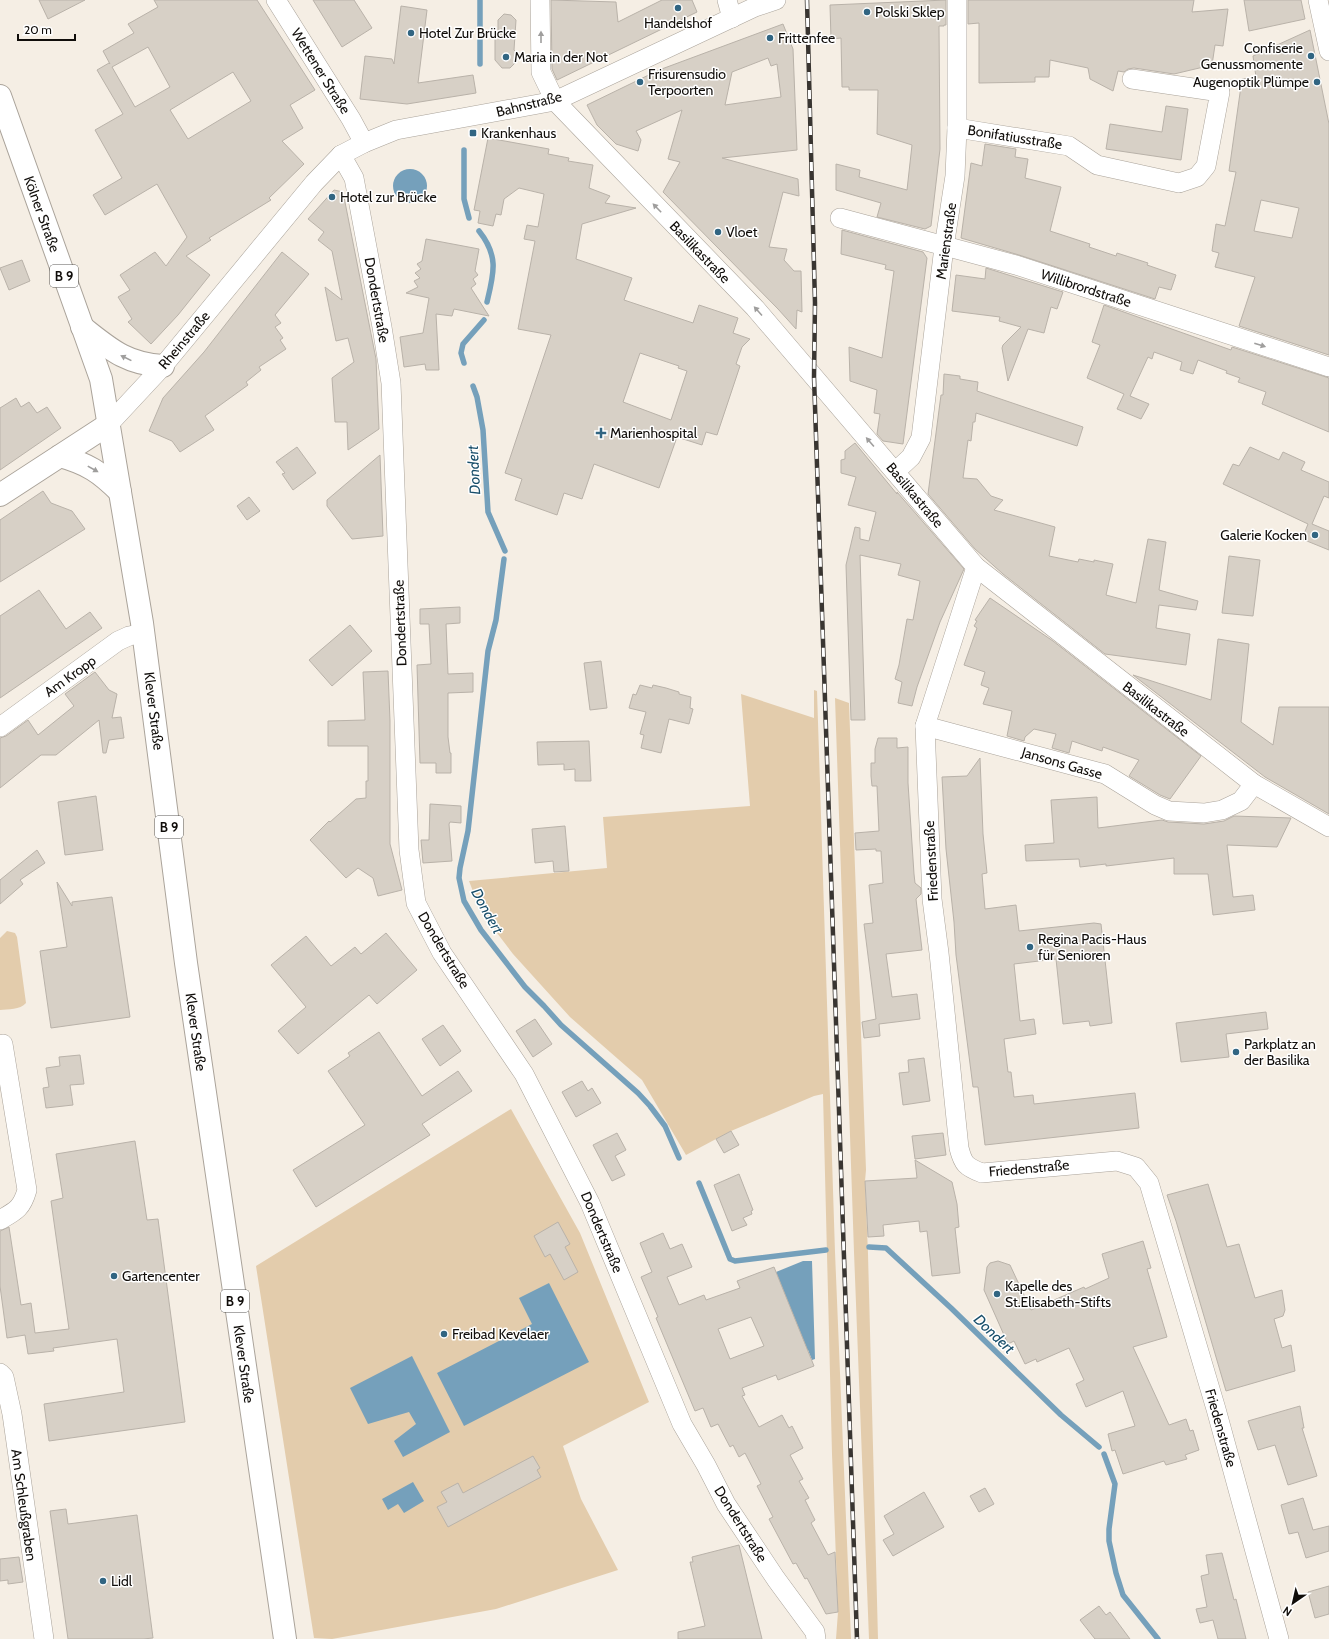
<svg xmlns="http://www.w3.org/2000/svg" width="1329" height="1639" viewBox="0 0 1329 1639" font-family="Cabin,sans-serif">
<style>
.green{fill:#e3ccac}
.water{fill:#75a0bb}
.lines{fill:none;stroke-linecap:round;stroke-linejoin:round}
.stream{stroke:#75a0bb;stroke-width:5.5}
.building{fill:#d7d0c6;stroke:#b9b2a9;fill-rule:evenodd}
.minor-casing{stroke:#aaa39a;stroke-width:20}
.major-casing{stroke:#aaa39a;stroke-width:24}
.minor{stroke:#fff;stroke-width:19}
.major{stroke:#fff;stroke-width:22}
.rail-casing{stroke:#393531;stroke-width:4.5}
.rail{stroke:#fff;stroke-width:3;stroke-dasharray:9;stroke-linecap:butt}
.oneway{fill:#9f9e9d}
.poi-dot{fill:#316582;stroke:#fff;stroke-width:1.5}
.labels{text-anchor:middle;stroke-width:3;stroke-linejoin:round;paint-order:stroke}
.shield{fill:#fff;stroke:#585654;stroke-width:1}
.shield-label{font-size:13px;font-weight:bold;fill:#100d0a}
.poi-label{font-size:14px;fill:#100d0a;stroke:#fff;text-anchor:start}
.street-label{font-size:14px;fill:#100d0a;stroke:#fff}
.water-label{font-size:15px;font-style:italic;fill:#184e6a;stroke:#fff}
</style>
<rect width="100%" height="100%" fill="#f5eee4"/>
<g class="green">
<polygon points="814,690 817,691 835,1252 851,1639 836,1639 838,1612 832,1454 823,1094 814,1096 731,1131 686,1155 642,1080 570,1017 513,954 481,912 469,881 607,868 603,817 750,806 741,694 814,718"/>
<polygon points="835,698 849,703 866,1170 865,1181 868,1254 878,1639 869,1639 854,1252"/>
<path d="M7,931L15,933L17,937L26,1003C20,1010 8,1009 0,1010V938Z"/>
<polygon points="511,1109 580,1233 649,1402 563,1446 581,1499 618,1570 496,1609 332,1639 314,1638 256,1266"/>
</g>
<g class="water">
<circle cx="410" cy="186" r="17"/>
<polygon points="803,1261 812,1261 815,1359 812,1360 808,1350 803,1351 776,1272"/>
<polygon points="549,1283 589,1362 464,1426 437,1373 532,1324 519,1298"/>
<polygon points="412,1356 450,1432 403,1457 394,1441 416,1424 409,1412 368,1424 350,1388"/>
<polygon points="413,1482 424,1501 404,1513 398,1504 388,1510 382,1499"/>
</g>
<g class="lines">
<g class="stream">
<polyline points="480,0 480,64"/>
<polyline points="464,150 464,199 469,218"/>
<path d="M479,231C499,256 494,273 487,302"/>
<polyline points="464,363 461,353 463,344 484,320"/>
<polyline points="473,386 477,397 483,430 488,512 505,551"/>
<polyline points="504,559 496,620 488,651 468,831 460,868 459,878 464,901 481,930 525,987 544,1006 561,1025 638,1093 650,1106 665,1126 679,1158"/>
<polyline points="699,1183 730,1259 735,1261 826,1250"/>
<polyline points="869,1247 886,1248 951,1308 1061,1415 1099,1447"/>
<polyline points="1104,1454 1115,1484 1109,1529 1109,1541 1116,1573 1123,1595 1158,1639"/>
</g>
</g>
<g class="building">
<polygon points="39,0 85,0 48,19"/>
<path d="M154,0H257L315,90L290,105L303,128L282,141L304,164L269,198L271,200L209,238L211,240L186,256L210,275L178,315L151,344L128,322L132,319L118,297L130,290L120,275L155,252L166,266L187,237L157,184L105,215L93,195L122,178L95,130L123,114L97,70L109,63L110,64L103,51L134,33L128,24L158,7ZM148,47L170,87L135,107L112,67ZM233,72L251,101L188,139L170,110Z"/>
<polygon points="313,0 354,0 372,28 342,47"/>
<polygon points="551,0 616,2 618,22 662,0 692,0 697,12 557,80 552,69"/>
<polygon points="946,0 946,25 944,25 944,26 939,26 940,149 931,226 925,229 877,217 881,203 836,190 836,164 860,170 859,177 907,190 912,145 877,134 878,90 849,90 849,87 842,87 841,38 831,39 830,5"/>
<polygon points="968,0 1194,0 1192,12 1228,9 1223,46 1215,45 1212,65 1174,74 1134,68 1128,69 1124,72 1118,71 1113,91 1090,79 1088,68 1050,60 1049,77 1035,77 1035,82 979,83 979,23 968,24"/>
<polygon points="1244,0 1301,0 1305,19 1249,31"/>
<polygon points="401,6 427,10 418,83 473,75 476,93 407,104 360,99 365,56 392,59 394,64"/>
<polygon points="504,14 511,15 516,20 514,50 517,53 517,61 510,68 502,68 495,60 495,33 498,33 498,20"/>
<path d="M783,24L793,49L797,150L722,158L798,179L799,196L783,192L769,247L787,249L784,260L794,271H801L802,312L797,310L796,329L778,309L663,192L680,162L668,159L682,110L636,131L641,140L638,151L616,144L597,125L587,105L659,70ZM768,58L771,66L777,64L781,97L725,105L732,72Z"/>
<path d="M1310,30L1329,124V355L1239,326L1255,277L1215,267L1219,253L1212,251L1216,224L1225,226L1236,172L1229,171L1242,79L1256,77L1253,56ZM1261,200L1299,208L1292,238L1254,231Z"/>
<polygon points="1166,106 1188,109 1181,160 1106,149 1110,124 1162,132"/>
<path d="M488,138L549,149L548,154L569,158L568,161L593,165L589,188L610,196L605,203L636,208L582,224L576,259L632,278L624,300L693,323L699,305L738,318L733,333L750,339L742,347L736,364L740,366L717,435L706,432L702,445L677,437L659,488L594,464L582,499L564,493L557,515L515,500L522,479L505,473L551,335L518,329L535,241L524,239L527,225L538,227L544,194L519,188L504,199L501,215L496,214L493,226L478,223L480,211L474,210ZM640,353L679,366L678,368L687,371L671,420L623,402Z"/>
<polygon points="985,144 1016,149 1015,157 1028,159 1025,178 1061,187 1050,231 1090,244 1089,247 1116,256 1117,253 1148,263 1147,265 1176,275 1171,290 1159,287 1155,299 1019,255 961,238 971,163 982,166"/>
<polygon points="334,190 343,192 376,359 379,429 348,450 347,422 335,422 332,378 354,362 348,338 336,341 325,287 342,300 332,251 318,240 324,232 308,219"/>
<polygon points="842,230 923,252 927,258 903,444 883,441 877,434 880,414 874,413 877,390 850,381 849,347 882,358 894,271 885,269 886,265 841,254"/>
<polygon points="426,239 479,249 475,271 478,275 473,279 476,284 471,288 489,316 454,309 452,316 436,314 439,370 426,370 425,364 404,367 400,337 423,333 429,298 406,293 418,287 414,281 420,278 415,273 421,269 417,264 422,261"/>
<polygon points="282,252 309,274 275,315 281,323 275,327 283,338 280,340 286,349 259,367 261,370 246,382 248,385 205,416 214,430 180,452 172,441 149,431 163,398 204,352"/>
<polygon points="22,260 30,281 9,290 0,268"/>
<polygon points="986,268 1063,292 1057,309 1051,307 1044,333 1028,329 1008,381 1002,348 1003,345 1021,327 999,321 1000,317 952,311 956,275 985,279"/>
<polygon points="1104,305 1231,350 1232,347 1329,378 1329,432 1262,404 1266,392 1238,382 1240,378 1226,373 1227,371 1198,360 1193,374 1180,370 1182,362 1154,352 1152,359 1148,357 1130,396 1149,404 1141,419 1117,409 1124,394 1087,378 1100,345 1092,342"/>
<polygon points="944,374 960,376 960,379 978,382 977,391 1083,427 1077,446 976,413 975,422 973,422 971,441 968,440 963,478 977,479 991,496 1003,500 994,510 1055,527 1049,556 1078,562 1079,559 1094,562 1094,560 1113,564 1106,595 1136,603 1148,539 1166,542 1159,590 1198,601 1196,610 1159,605 1156,628 1190,634 1186,665 1105,654 1003,574 975,549 928,494 941,395 943,395"/>
<polygon points="16,398 21,407 29,402 37,413 47,407 61,428 0,470 0,408"/>
<polygon points="855,443 897,494 897,492 964,569 940,622 917,687 912,706 898,703 902,682 895,679 899,665 907,619 913,620 920,581 898,575 901,564 860,555 865,720 851,720 846,565 855,527 860,528 860,539 869,541 876,512 848,505 856,477 841,473 841,460 845,459 845,451"/>
<polygon points="297,447 316,473 293,490 282,474 285,473 276,462"/>
<polygon points="1250,447 1279,460 1283,452 1305,462 1301,470 1329,482 1329,498 1324,496 1312,524 1329,531 1329,550 1302,539 1308,524 1223,484 1233,464 1239,466"/>
<polygon points="380,455 383,536 352,539 327,506 327,500"/>
<polygon points="43,491 51,503 72,511 85,529 0,582 0,520"/>
<polygon points="249,497 260,511 247,520 237,506"/>
<polygon points="1229,556 1260,560 1253,616 1222,613"/>
<polygon points="39,590 66,629 90,612 102,628 0,698 0,616"/>
<polygon points="990,598 1053,641 1201,756 1170,799 1160,795 1129,776 1139,760 1103,747 1102,751 1072,741 1069,753 1052,748 1056,734 1034,729 1025,737 1024,741 1007,736 1012,711 983,704 989,688 981,685 985,672 964,665 977,628 974,626 977,621 975,620"/>
<polygon points="460,607 460,623 446,624 448,674 473,673 473,692 448,693 448,737 450,753 451,753 451,773 436,773 436,763 420,763 417,665 431,664 429,624 420,624 420,609"/>
<polygon points="350,625 372,651 332,686 309,660"/>
<polygon points="1218,639 1249,644 1241,722 1273,745 1279,707 1329,707 1329,814 1265,777 1133,675 1211,700"/>
<polygon points="601,661 607,708 590,710 584,663"/>
<polygon points="388,671 390,721 390,844 402,890 378,896 373,878 358,868 346,878 310,840 329,821 330,822 356,799 366,798 366,781 368,781 368,746 328,746 328,721 365,720 363,672"/>
<polygon points="95,672 109,690 117,694 112,718 121,717 124,738 109,740 106,753 103,753 99,720 56,755 41,755 0,788 0,738 6,736 28,720 38,735 74,706 65,694"/>
<polygon points="640,685 652,688 653,685 666,688 679,692 679,694 691,697 690,708 693,709 689,724 669,719 661,753 641,748 644,735 640,734 646,712 629,708 633,694 636,695"/>
<polygon points="878,738 897,738 897,748 908,747 908,783 914,874 915,883 921,888 921,894 916,899 922,950 886,954 892,997 917,994 920,1019 879,1024 880,1036 864,1038 862,1022 876,1019 864,924 873,923 869,885 883,883 881,851 876,851 876,849 856,850 855,833 879,831 877,786 872,786 871,776 871,763 875,763 875,749"/>
<polygon points="589,741 591,781 575,781 575,769 564,770 564,764 538,765 537,742"/>
<polygon points="980,758 983,834 987,873 982,874 985,909 1016,905 1019,931 1094,923 1101,924 1112,1023 1090,1026 1089,1021 1063,1024 1056,959 1014,964 1020,1021 1034,1019 1036,1034 1004,1039 1008,1072 1011,1072 1014,1097 1033,1095 1034,1104 1135,1093 1139,1128 985,1145 978,1087 973,1087 956,955 954,922 946,849 942,777 967,776"/>
<polygon points="96,796 103,850 65,855 58,802"/>
<polygon points="1097,797 1098,828 1162,820 1168,822 1204,824 1224,821 1234,816 1291,818 1277,847 1227,845 1233,897 1253,895 1255,910 1213,915 1208,874 1174,874 1174,858 1106,866 1106,864 1080,867 1079,859 1026,861 1025,845 1054,843 1051,800"/>
<polygon points="430,804 461,806 461,823 450,822 449,824 452,861 423,863 421,840 429,840"/>
<polygon points="565,826 569,871 554,872 553,861 535,863 532,829"/>
<polygon points="37,850 45,863 20,880 23,884 0,904 0,880"/>
<polygon points="57,882 72,906 72,902 112,897 130,1017 51,1028 40,951 67,947"/>
<polygon points="386,933 417,970 377,1004 369,995 298,1054 278,1031 306,1007 271,965 306,936 331,966 355,947 361,954"/>
<polygon points="1266,1012 1268,1029 1226,1034 1229,1057 1181,1062 1176,1023"/>
<polygon points="535,1019 552,1044 533,1057 516,1031"/>
<polygon points="443,1025 461,1051 440,1066 422,1039"/>
<polygon points="379,1032 422,1096 458,1071 472,1091 422,1124 430,1135 316,1207 293,1170 365,1125 328,1071 350,1056 348,1053"/>
<polygon points="80,1055 84,1084 70,1085 73,1105 46,1108 43,1088 49,1087 46,1068 60,1066 59,1057"/>
<polygon points="924,1058 930,1101 903,1105 899,1073 909,1072 908,1060"/>
<polygon points="582,1081 588,1091 592,1088 601,1103 576,1117 562,1092"/>
<polygon points="731,1131 739,1145 724,1153 716,1139"/>
<polygon points="617,1133 626,1150 615,1156 625,1175 612,1181 593,1145"/>
<polygon points="943,1133 946,1155 915,1159 912,1136"/>
<polygon points="135,1141 147,1220 158,1219 185,1422 49,1441 44,1404 124,1392 117,1339 53,1348 54,1351 28,1354 25,1335 7,1338 0,1286 0,1231 9,1227 21,1305 31,1303 35,1333 69,1329 51,1201 63,1198 56,1154"/>
<polygon points="915,1160 952,1182 957,1204 959,1227 955,1228 960,1273 932,1276 927,1231 920,1232 919,1221 883,1225 884,1236 868,1237 865,1181 917,1178"/>
<polygon points="739,1174 753,1210 751,1211 752,1214 743,1218 747,1225 732,1231 714,1185"/>
<polygon points="1208,1184 1227,1247 1239,1244 1255,1298 1282,1290 1285,1310 1283,1316 1274,1319 1282,1348 1291,1345 1295,1371 1226,1391 1176,1221 1167,1195"/>
<polygon points="558,1222 570,1244 565,1247 578,1272 564,1280 550,1254 545,1257 534,1236"/>
<path d="M663,1233L670,1249L682,1244L692,1267L667,1277L679,1305L704,1295L706,1300L740,1288L737,1281L774,1267L814,1366L778,1380L776,1375L742,1388L745,1395L742,1396L759,1427L782,1415L789,1428L792,1426L803,1448L790,1455L803,1479L799,1481L809,1498L805,1500L815,1520L811,1523L828,1555L835,1552L838,1612L826,1614L807,1578L805,1579L796,1563L793,1564L769,1519L773,1517L757,1486L761,1484L745,1453L739,1457L733,1445L730,1447L718,1424L711,1427L703,1408L695,1411L656,1318L658,1317L641,1277L652,1272L640,1243ZM751,1317L764,1346L730,1359L718,1329Z"/>
<polygon points="1143,1241 1151,1268 1147,1269 1167,1337 1133,1347 1169,1425 1186,1419 1190,1431 1193,1430 1199,1450 1185,1455 1187,1459 1166,1465 1164,1461 1123,1474 1115,1450 1112,1451 1108,1434 1135,1426 1123,1391 1086,1407 1076,1384 1084,1380 1069,1348 1037,1362 1036,1359 1025,1364 1014,1341 1008,1344 984,1290 987,1267 990,1263 998,1261 1010,1265 1031,1310 1084,1287 1085,1289 1109,1278 1102,1254"/>
<polygon points="1300,1406 1304,1428 1302,1428 1317,1476 1288,1485 1275,1445 1258,1450 1248,1421"/>
<polygon points="533,1456 540,1468 537,1470 541,1477 448,1527 437,1507 447,1502 441,1492 458,1483 463,1493"/>
<polygon points="985,1488 994,1504 979,1512 970,1496"/>
<polygon points="924,1492 944,1527 893,1556 883,1540 894,1534 884,1516"/>
<polygon points="1303,1498 1313,1530 1329,1526 1329,1551 1306,1558 1298,1532 1289,1534 1281,1505"/>
<polygon points="66,1509 68,1524 137,1515 153,1638 143,1639 68,1639 50,1511"/>
<polygon points="739,1545 762,1639 678,1639 678,1632 705,1626 690,1562 693,1562 692,1557"/>
<polygon points="1222,1553 1234,1600 1236,1599 1246,1639 1218,1639 1213,1620 1200,1623 1196,1609 1207,1607 1201,1576 1209,1574 1206,1555"/>
<polygon points="19,1557 23,1582 8,1584 8,1580 0,1581 0,1559"/>
<polygon points="1329,1586 1329,1614 1315,1618 1308,1592"/>
<polygon points="1099,1606 1106,1615 1110,1612 1130,1639 1095,1639 1080,1620"/>
</g>
<g class="lines">
<defs>
<g id="minor">
<polyline points="276,0 351,119 364,143"/>
<polyline points="540,0 541,72 555,101 755,308 976,567 1254,784 1329,827"/>
<polyline points="727,0 732,18"/>
<polyline points="1318,0 1329,51"/>
<polyline points="957,128 1069,146 1097,165 1179,183 1197,177 1206,166 1220,92 1132,79"/>
<polyline points="341,155 354,178 382,327 391,383 409,850 416,903 442,953 524,1074 590,1203 682,1424 706,1465 726,1504 776,1579 815,1632 816,1639"/>
<polyline points="840,218 1016,265 1329,367"/>
<polyline points="109,424 163,366 314,183 341,155 364,143 396,130 555,101 755,7 776,0"/>
<polyline points="896,471 911,457 921,438 944,247 955,176 957,128 957,0"/>
<path d="M976,567L925,726L932,899L939,953L959,1148C963,1164 966,1167 982,1173L1117,1161L1136,1167L1149,1183L1216,1409L1279,1639"/>
<polyline points="925,726 1105,774 1155,805 1169,811 1204,813 1222,810 1241,801 1254,784"/>
<polyline points="0,727 118,641 129,636 144,633"/>
<path d="M0,1220C16,1211 22,1208 27,1190L3,1044"/>
<polyline points="0,1373 4,1377 12,1414 44,1639"/>
</g>
<g id="major">
<polyline points="0,96 101,379 142,623 186,963 285,1639"/>
<path d="M82,327C110,349 126,364 163,366"/>
<path d="M60,456C88,464 100,472 120,492"/>
<polyline points="0,495 109,424"/>
</g>
</defs>
<use href="#minor" class="minor-casing"/>
<use href="#major" class="major-casing"/>
<use href="#minor" class="minor"/>
<use href="#major" class="major"/>
<defs>
<polyline id="rail" points="807,0 815,303 814,377 857,1639"/>
</defs>
<use href="#rail" class="rail-casing"/>
<use href="#rail" class="rail"/>
</g>
<defs><path id="oneway-solid" d="M-6-.8H1V-3.2L6.5 0L1 3.2V.8H-6Z"/></defs>
<g class="oneway">
<use href="#oneway-solid" transform="translate(541 37) rotate(-90)"/>
<use href="#oneway-solid" transform="translate(657 208) rotate(-134)"/>
<use href="#oneway-solid" transform="translate(758 311) rotate(-132)"/>
<use href="#oneway-solid" transform="translate(1260 345) rotate(18)"/>
<use href="#oneway-solid" transform="translate(126 358) rotate(-154)"/>
<use href="#oneway-solid" transform="translate(870 442) rotate(-131)"/>
<use href="#oneway-solid" transform="translate(93 469) rotate(29)"/>
</g>
<g class="poi-dot">
<circle cx="678" cy="8" r="4"/>
<circle cx="867" cy="12" r="4"/>
<circle cx="411" cy="33" r="4"/>
<circle cx="770" cy="38" r="4"/>
<circle cx="1311" cy="56" r="4"/>
<circle cx="506" cy="57" r="4"/>
<circle cx="640" cy="82" r="4"/>
<circle cx="1317" cy="82" r="4"/>
<rect x="469" y="129" width="8" height="8" rx="2"/>
<circle cx="332" cy="197" r="4"/>
<circle cx="718" cy="232" r="4"/>
<path d="M599 427h4v4h4v4h-4v4h-4v-4h-4v-4h4z"/>
<circle cx="1315" cy="535" r="4"/>
<circle cx="1030" cy="947" r="4"/>
<circle cx="1236" cy="1052" r="4"/>
<circle cx="114" cy="1276" r="4"/>
<circle cx="997" cy="1294" r="4"/>
<circle cx="444" cy="1334" r="4"/>
<circle cx="103" cy="1581" r="4"/>
</g>
<g class="labels">
<g class="shield">
<rect x="50" y="265" width="28" height="22" rx="3"/>
<rect x="155" y="816" width="28" height="22" rx="3"/>
<rect x="221" y="1290" width="28" height="22" rx="3"/>
</g>
<g class="shield-label">
<text x="64" y="281">B 9</text>
<text x="169" y="832">B 9</text>
<text x="235" y="1306">B 9</text>
</g>
<g class="poi-label">
<text x="875" y="17">Polski Sklep</text>
<text x="678" y="28" text-anchor="middle">Handelshof</text>
<text x="419" y="38">Hotel Zur Brücke</text>
<text x="778" y="43">Frittenfee</text>
<text x="1303" y="53" text-anchor="end">Confiserie<tspan x="1303" dy="16">Genussmomente</tspan></text>
<text x="514" y="62">Maria in der Not</text>
<text x="648" y="79">Frisurensudio<tspan x="648" dy="16">Terpoorten</tspan></text>
<text x="1309" y="87" text-anchor="end">Augenoptik Plümpe</text>
<text x="481" y="138">Krankenhaus</text>
<text x="340" y="202">Hotel zur Brücke</text>
<text x="726" y="237">Vloet</text>
<text x="610" y="438">Marienhospital</text>
<text x="1307" y="540" text-anchor="end">Galerie Kocken</text>
<text x="1038" y="944">Regina Pacis-Haus<tspan x="1038" dy="16">für Senioren</tspan></text>
<text x="1244" y="1049">Parkplatz an<tspan x="1244" dy="16">der Basilika</tspan></text>
<text x="122" y="1281">Gartencenter</text>
<text x="1005" y="1291">Kapelle des<tspan x="1005" dy="16">St.Elisabeth-Stifts</tspan></text>
<text x="452" y="1339">Freibad Kevelaer</text>
<text x="111" y="1586">Lidl</text>
</g>
<g class="street-label">
<text transform="translate(321 71) rotate(58)" y="5">Wettener Straße</text>
<text transform="translate(529 104) rotate(-14)" y="5">Bahnstraße</text>
<text transform="translate(1015 137) rotate(9)" y="5">Bonifatiusstraße</text>
<text transform="translate(42 214) rotate(70)" y="5">Kölner Straße</text>
<text transform="translate(946 241) rotate(-82)" y="5">Marienstraße</text>
<text transform="translate(700 252) rotate(46)" y="5">Basilikastraße</text>
<text transform="translate(1086 288) rotate(18)" y="5">Willibrordstraße</text>
<text transform="translate(377 300) rotate(80)" y="5">Dondertstraße</text>
<text transform="translate(184 340) rotate(-50)" y="5">Rheinstraße</text>
<text transform="translate(915 495) rotate(50)" y="5">Basilikastraße</text>
<text transform="translate(400 623) rotate(-92)" y="5">Dondertstraße</text>
<text transform="translate(70 676) rotate(-36)" y="5">Am Kropp</text>
<text transform="translate(1156 709) rotate(38)" y="5">Basilikastraße</text>
<text transform="translate(154 711) rotate(83)" y="5">Klever Straße</text>
<text transform="translate(1062 763) rotate(16)" y="5">Jansons Gasse</text>
<text transform="translate(931 861) rotate(-93)" y="5">Friedenstraße</text>
<text transform="translate(444 950) rotate(59)" y="5">Dondertstraße</text>
<text transform="translate(196 1032) rotate(82)" y="5">Klever Straße</text>
<text transform="translate(1029 1168) rotate(-5)" y="5">Friedenstraße</text>
<text transform="translate(602 1232) rotate(67)" y="5">Dondertstraße</text>
<text transform="translate(244 1364) rotate(82)" y="5">Klever Straße</text>
<text transform="translate(1221 1428) rotate(74)" y="5">Friedenstraße</text>
<text transform="translate(24 1505) rotate(82)" y="5">Am Schleußgraben</text>
<text transform="translate(741 1524) rotate(58)" y="5">Dondertstraße</text>
</g>
<g class="water-label">
<text transform="translate(474 470) rotate(-93)" y="5">Dondert</text>
<text transform="translate(487 911) rotate(61)" y="5">Dondert</text>
<text transform="translate(994 1334) rotate(44)" y="5">Dondert</text>
</g>
</g>
<g transform="translate(1293 1603) rotate(214)" stroke="#ffffff" stroke-width="3" paint-order="stroke">
<path d="M0-3L7 15L0 10L-7 15Z" fill="#100d0a"/>
<text y="-6" font-size="11" font-weight="bold" text-anchor="middle" fill="#100d0a">N</text>
</g>
<path d="M18 34v6h57v-6" fill="none" stroke="#100d0a" stroke-width="2"/>
<text x="24" y="34" font-size="12" fill="#100d0a" stroke="#ffffff" stroke-width="3" paint-order="stroke">20 m</text>
</svg>
